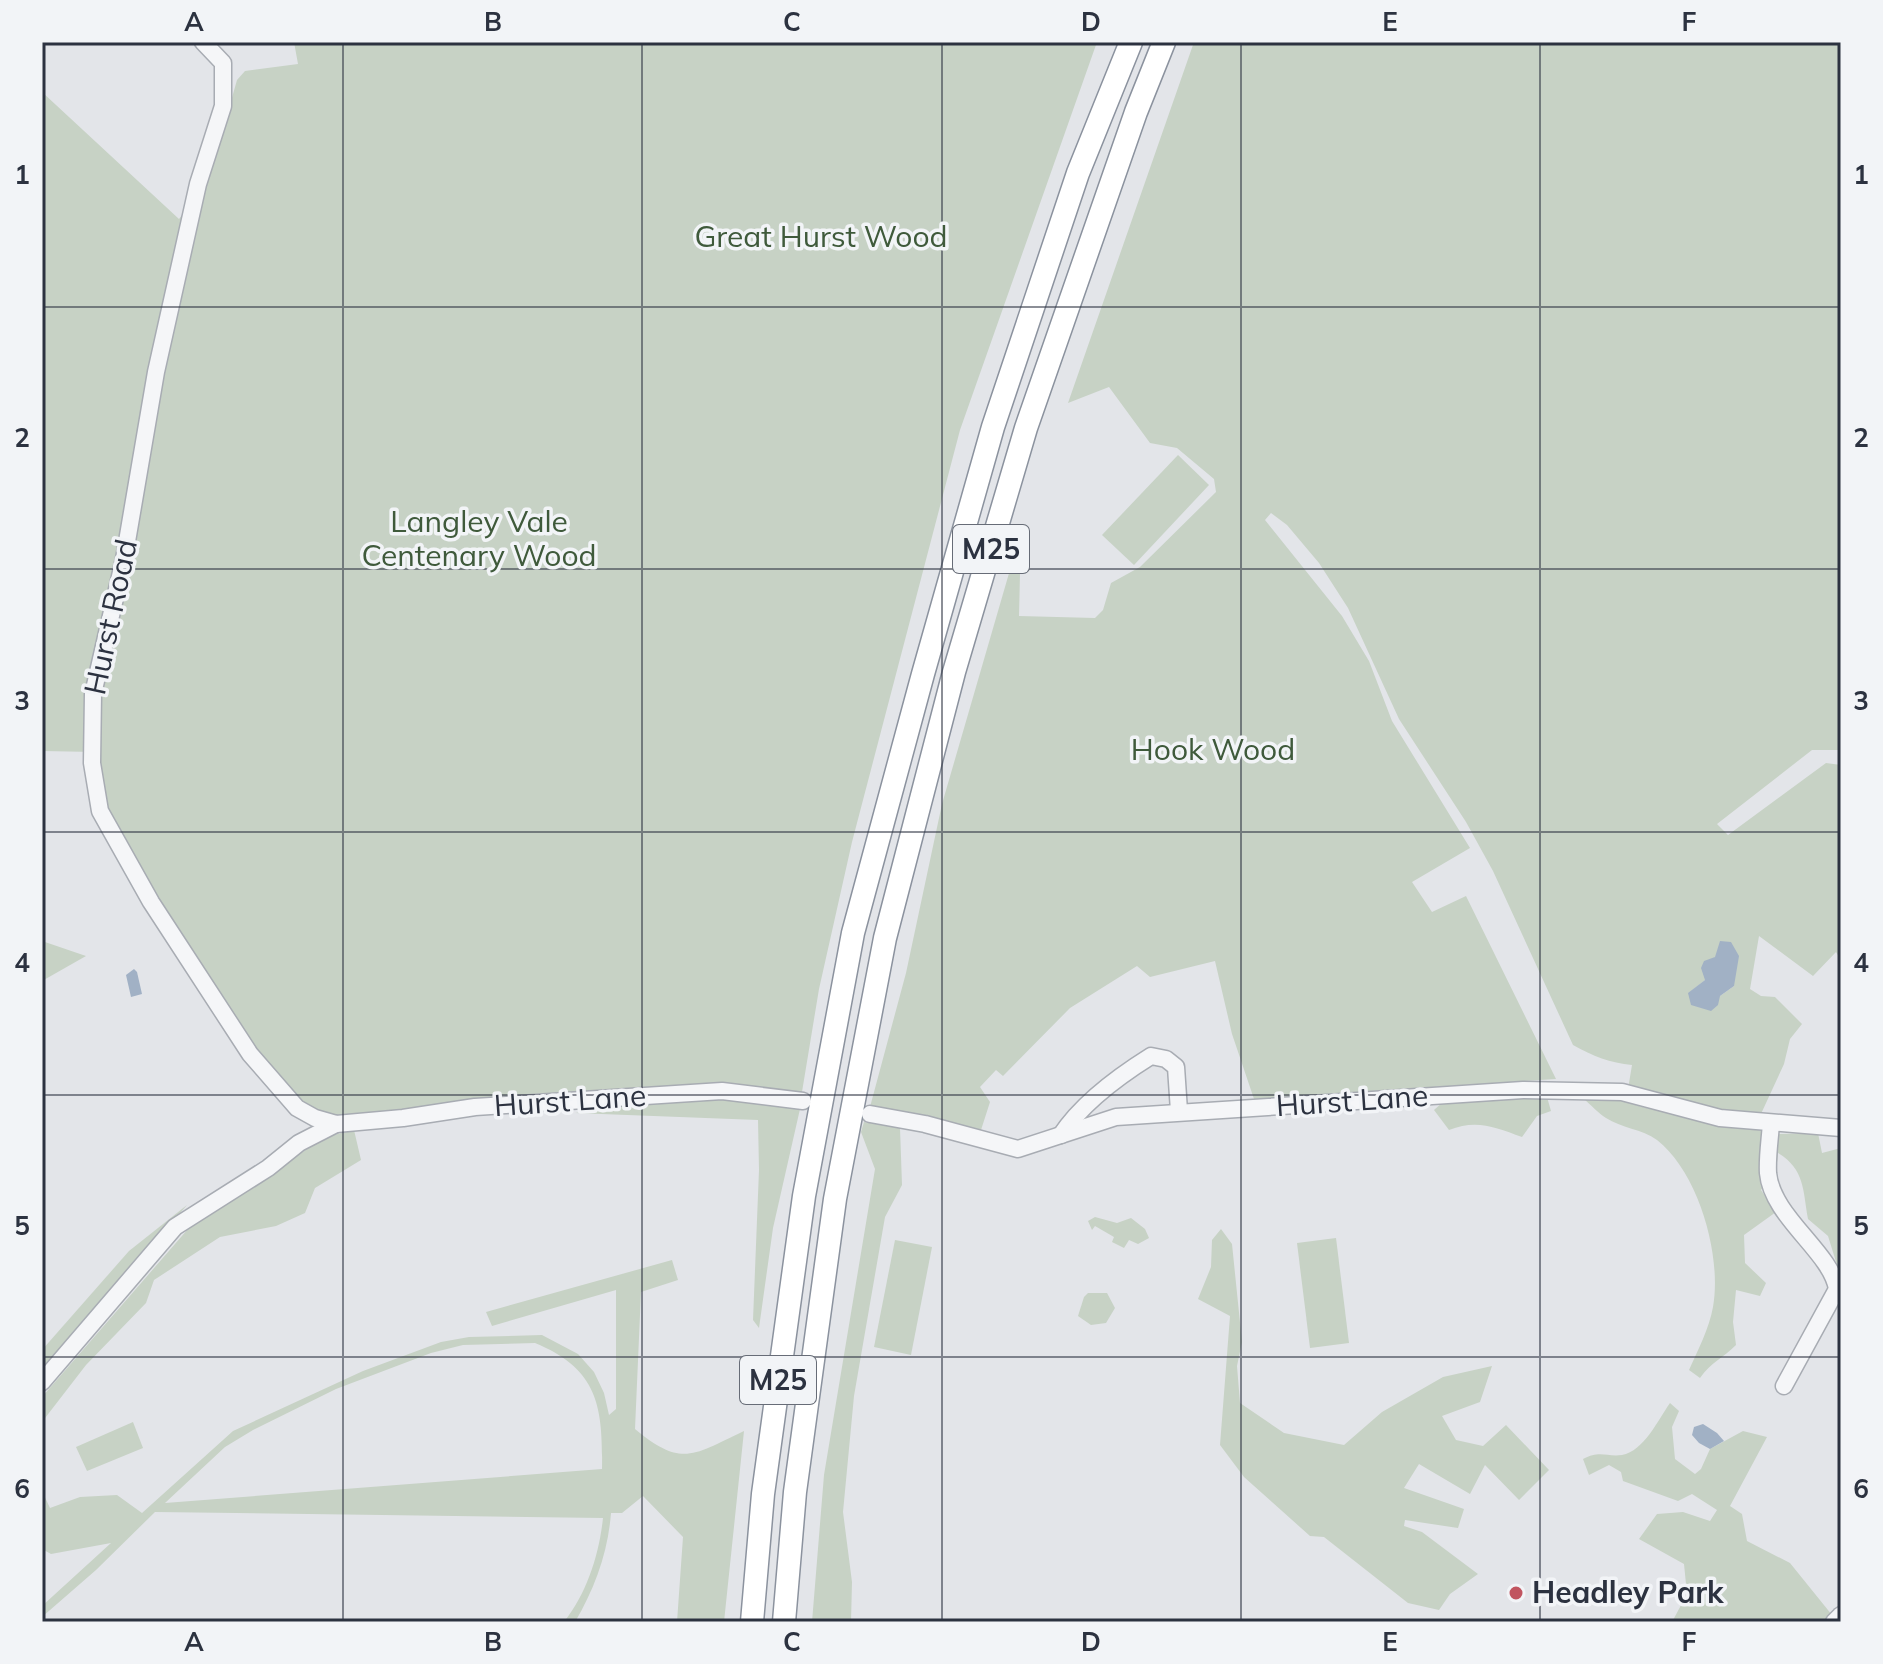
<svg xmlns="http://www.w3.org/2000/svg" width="1883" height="1664" viewBox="0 0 1883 1664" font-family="Mulish,sans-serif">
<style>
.green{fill:#c7d2c5;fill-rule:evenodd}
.water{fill:#a1b1c5}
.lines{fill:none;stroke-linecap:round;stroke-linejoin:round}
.minor-casing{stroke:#a8acb3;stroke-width:19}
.highway-casing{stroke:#8b929e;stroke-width:25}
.minor{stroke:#f5f6f8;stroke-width:16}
.highway{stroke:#fff;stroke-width:22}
.grid{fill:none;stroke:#2c3240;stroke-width:2;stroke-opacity:0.55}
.poi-dot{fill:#c15560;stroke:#f2f4f7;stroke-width:3}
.labels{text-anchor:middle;stroke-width:7;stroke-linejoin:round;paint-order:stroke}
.shield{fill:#f2f4f7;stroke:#676c77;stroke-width:2}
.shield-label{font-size:28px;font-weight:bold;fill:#2c3240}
.park-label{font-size:30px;fill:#3f5a3b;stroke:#f2f4f7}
.street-label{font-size:30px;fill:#2c3240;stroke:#f2f4f7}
.poi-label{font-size:30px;font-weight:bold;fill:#2c3240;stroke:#f2f4f7;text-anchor:start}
.neatline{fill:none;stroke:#2c3240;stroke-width:3}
.grid-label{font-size:26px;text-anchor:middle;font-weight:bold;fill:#2c3240}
</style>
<rect width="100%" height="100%" fill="#e3e5e9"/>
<g class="green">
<polygon points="294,42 1097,42 960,430 852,842 819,989 801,1098 737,1085 552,1093 331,1117 303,1107 277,1079 149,889 113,824 98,773 95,752 42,751 42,92 179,219 209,179 237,80 245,71 298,64"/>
<path d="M1194,42H1841V750H1812L1717,824L1728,835L1826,763L1841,765V960L1836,952L1813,976L1759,936L1750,989L1761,996L1775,997L1802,1024L1790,1039L1784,1064L1760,1116L1717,1112L1628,1089L1632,1065C1610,1063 1593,1056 1573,1045L1493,871L1466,822L1399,719L1348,608L1319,563L1287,525L1271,513L1265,520L1342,616L1369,661L1392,721L1470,848L1412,882L1432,912L1466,896L1556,1079L1254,1099L1232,1034L1215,961L1150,977L1137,966L1070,1008L1003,1076L996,1070L980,1087L990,1102L981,1130L927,1116L870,1107L906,973L942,804L1021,532L1019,616L1095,618L1103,610L1111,583L1140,567L1216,492L1214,479L1177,448L1150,443L1109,387L1068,403ZM1715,957L1734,986L1720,996L1689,993L1705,980Z"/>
<polygon points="1178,455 1209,485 1134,565 1102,535"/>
<polygon points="42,941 86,956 42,981"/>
<polygon points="711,1096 800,1109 773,1228 759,1328 753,1320 759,1170 758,1120 575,1113"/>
<path d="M1527,1096L1547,1097L1551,1111L1537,1116L1522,1137C1495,1127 1476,1119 1449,1130L1434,1110L1443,1102Z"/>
<path d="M1583,1098H1611L1646,1108L1779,1134L1818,1133L1822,1153L1841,1148V1278L1828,1236L1808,1219C1803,1191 1805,1169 1778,1153L1776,1172L1761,1190L1776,1212L1744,1235L1745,1263L1766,1283L1760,1296L1736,1290L1733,1322L1736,1345C1723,1358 1711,1362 1700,1378L1689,1370C1698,1350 1709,1329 1713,1307C1722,1256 1699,1173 1657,1140C1642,1129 1621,1128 1606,1118C1598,1113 1591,1105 1583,1098Z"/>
<polygon points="864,1122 900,1128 902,1185 885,1217 854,1396 843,1512 852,1582 851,1622 812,1622 824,1475 875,1169 861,1132"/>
<polygon points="354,1130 361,1160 315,1188 305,1213 276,1226 220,1237 154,1280 146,1303 86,1365 42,1422 42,1397 188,1229 325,1137"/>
<polygon points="187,1205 42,1374 42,1350 129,1251"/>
<polygon points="1095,1217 1117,1223 1131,1218 1145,1229 1149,1238 1138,1244 1129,1240 1124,1248 1112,1242 1114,1237 1095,1226 1092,1230 1088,1221"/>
<polygon points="1221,1229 1232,1244 1242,1342 1237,1366 1240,1403 1284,1433 1344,1445 1382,1412 1443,1377 1492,1366 1480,1402 1442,1416 1456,1440 1483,1446 1506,1425 1549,1470 1519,1500 1485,1465 1470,1494 1419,1464 1404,1488 1464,1509 1458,1528 1405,1520 1404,1526 1422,1532 1478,1574 1450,1594 1439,1610 1408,1603 1324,1537 1310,1536 1244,1477 1220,1445 1230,1316 1198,1299 1211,1267 1212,1240"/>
<polygon points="1336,1238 1349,1343 1310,1348 1297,1243"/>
<polygon points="895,1240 932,1247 911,1355 874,1347"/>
<path d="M672,1260L678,1280L641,1292L635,1429C682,1468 693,1455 744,1431L724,1622H677L683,1537L643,1496L622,1513H611C608,1552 595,1588 575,1622H564C587,1593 599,1555 603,1518L155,1512L96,1570L42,1617V1606L111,1543L51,1554L42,1549V1491L50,1508L80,1497L117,1495L142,1513L233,1431L363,1371L441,1342L469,1337L542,1335L578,1354L594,1372L604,1393L609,1415L616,1409V1290L492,1326L486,1312ZM535,1343C598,1369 603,1406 602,1469L165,1503L225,1447L253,1430L336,1389L431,1353L463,1345Z"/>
<polygon points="1088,1293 1107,1293 1115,1308 1106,1323 1091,1325 1078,1316 1084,1297"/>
<path d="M1670,1403L1679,1411L1672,1427L1675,1459L1695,1474L1701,1469L1710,1449L1743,1431L1767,1437L1730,1506L1742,1514L1747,1541L1790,1563L1832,1615L1824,1622H1672L1687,1594L1684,1564L1639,1539L1657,1514L1683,1512L1710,1521L1717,1510L1692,1494L1678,1501L1623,1481L1621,1472L1609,1465L1589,1475L1583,1459C1600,1450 1606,1457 1622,1455C1644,1451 1658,1420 1670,1403Z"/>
<polygon points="133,1422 143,1448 87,1471 76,1447"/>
</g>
<g class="water">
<polygon points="1720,941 1731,942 1739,956 1734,986 1720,996 1718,1005 1711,1011 1691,1005 1688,993 1705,980 1701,968 1704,961 1715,957"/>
<polygon points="134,969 137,972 142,994 131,997 126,975"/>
<polygon points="1703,1424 1717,1433 1724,1441 1710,1449 1699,1443 1692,1435 1694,1427"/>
</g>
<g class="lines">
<defs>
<g id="minor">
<polyline points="203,42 223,63 223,106 198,184 156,372 124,559 93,694 92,763 100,811 151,902 250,1054 297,1108 315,1118 336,1124 403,1118 475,1107 722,1091 803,1101"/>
<polyline points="870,1114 925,1124 1018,1149 1116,1117 1523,1090 1622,1092 1720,1118 1841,1128"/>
<path d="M1771,1123C1770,1139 1767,1157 1768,1173C1772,1217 1831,1252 1837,1289L1784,1386"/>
<path d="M1061,1135C1082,1103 1119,1076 1151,1056L1166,1059L1176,1067L1179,1111"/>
<polyline points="42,1382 175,1227 268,1168 299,1143 336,1124"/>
<polyline points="1834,1622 1841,1615"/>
</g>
<g id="highway">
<polyline points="752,1622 763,1494 804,1196 853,933 923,674 993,427 1078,173 1131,42"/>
<polyline points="784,1622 795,1492 835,1199 885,938 954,672 1026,428 1136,112 1164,42"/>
</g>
</defs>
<use href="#minor" class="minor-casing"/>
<use href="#highway" class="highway-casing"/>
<use href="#minor" class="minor"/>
<use href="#highway" class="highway"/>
</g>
<path class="grid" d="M343,42V1622M642,42V1622M942,42V1622M1241,42V1622M1540,42V1622M42,307H1841M42,569H1841M42,832H1841M42,1095H1841M42,1357H1841"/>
<circle class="poi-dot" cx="1516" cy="1593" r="8"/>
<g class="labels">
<g class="shield">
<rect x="953" y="525" width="76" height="48" rx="6"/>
<rect x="740" y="1356" width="76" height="48" rx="6"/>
</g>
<g class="shield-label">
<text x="991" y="559">M25</text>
<text x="778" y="1390">M25</text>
</g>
<g class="park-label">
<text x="821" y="247">Great Hurst Wood</text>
<text x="479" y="532">Langley Vale<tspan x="479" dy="34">Centenary Wood</tspan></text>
<text x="1213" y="760">Hook Wood</text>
</g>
<g class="street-label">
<text transform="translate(111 617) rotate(-78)" y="10">Hurst Road</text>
<text transform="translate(570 1101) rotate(-4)" y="10">Hurst Lane</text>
<text transform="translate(1352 1101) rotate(-4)" y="10">Hurst Lane</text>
</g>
<g class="poi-label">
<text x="1532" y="1603">Headley Park</text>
</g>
</g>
<rect width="1883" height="1664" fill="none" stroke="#f2f4f7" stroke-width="88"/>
<rect x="44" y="44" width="1795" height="1576" class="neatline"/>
<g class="grid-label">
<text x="194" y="31">A</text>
<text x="493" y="31">B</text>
<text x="792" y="31">C</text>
<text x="1091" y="31">D</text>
<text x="1390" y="31">E</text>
<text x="1689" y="31">F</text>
<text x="22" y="184">1</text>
<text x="1861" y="184">1</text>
<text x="22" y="447">2</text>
<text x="1861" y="447">2</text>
<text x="22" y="710">3</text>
<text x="1861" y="710">3</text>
<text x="22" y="972">4</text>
<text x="1861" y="972">4</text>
<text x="22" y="1235">5</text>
<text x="1861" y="1235">5</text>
<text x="22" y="1498">6</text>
<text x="1861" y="1498">6</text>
<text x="194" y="1651">A</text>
<text x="493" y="1651">B</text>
<text x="792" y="1651">C</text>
<text x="1091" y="1651">D</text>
<text x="1390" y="1651">E</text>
<text x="1689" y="1651">F</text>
</g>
</svg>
